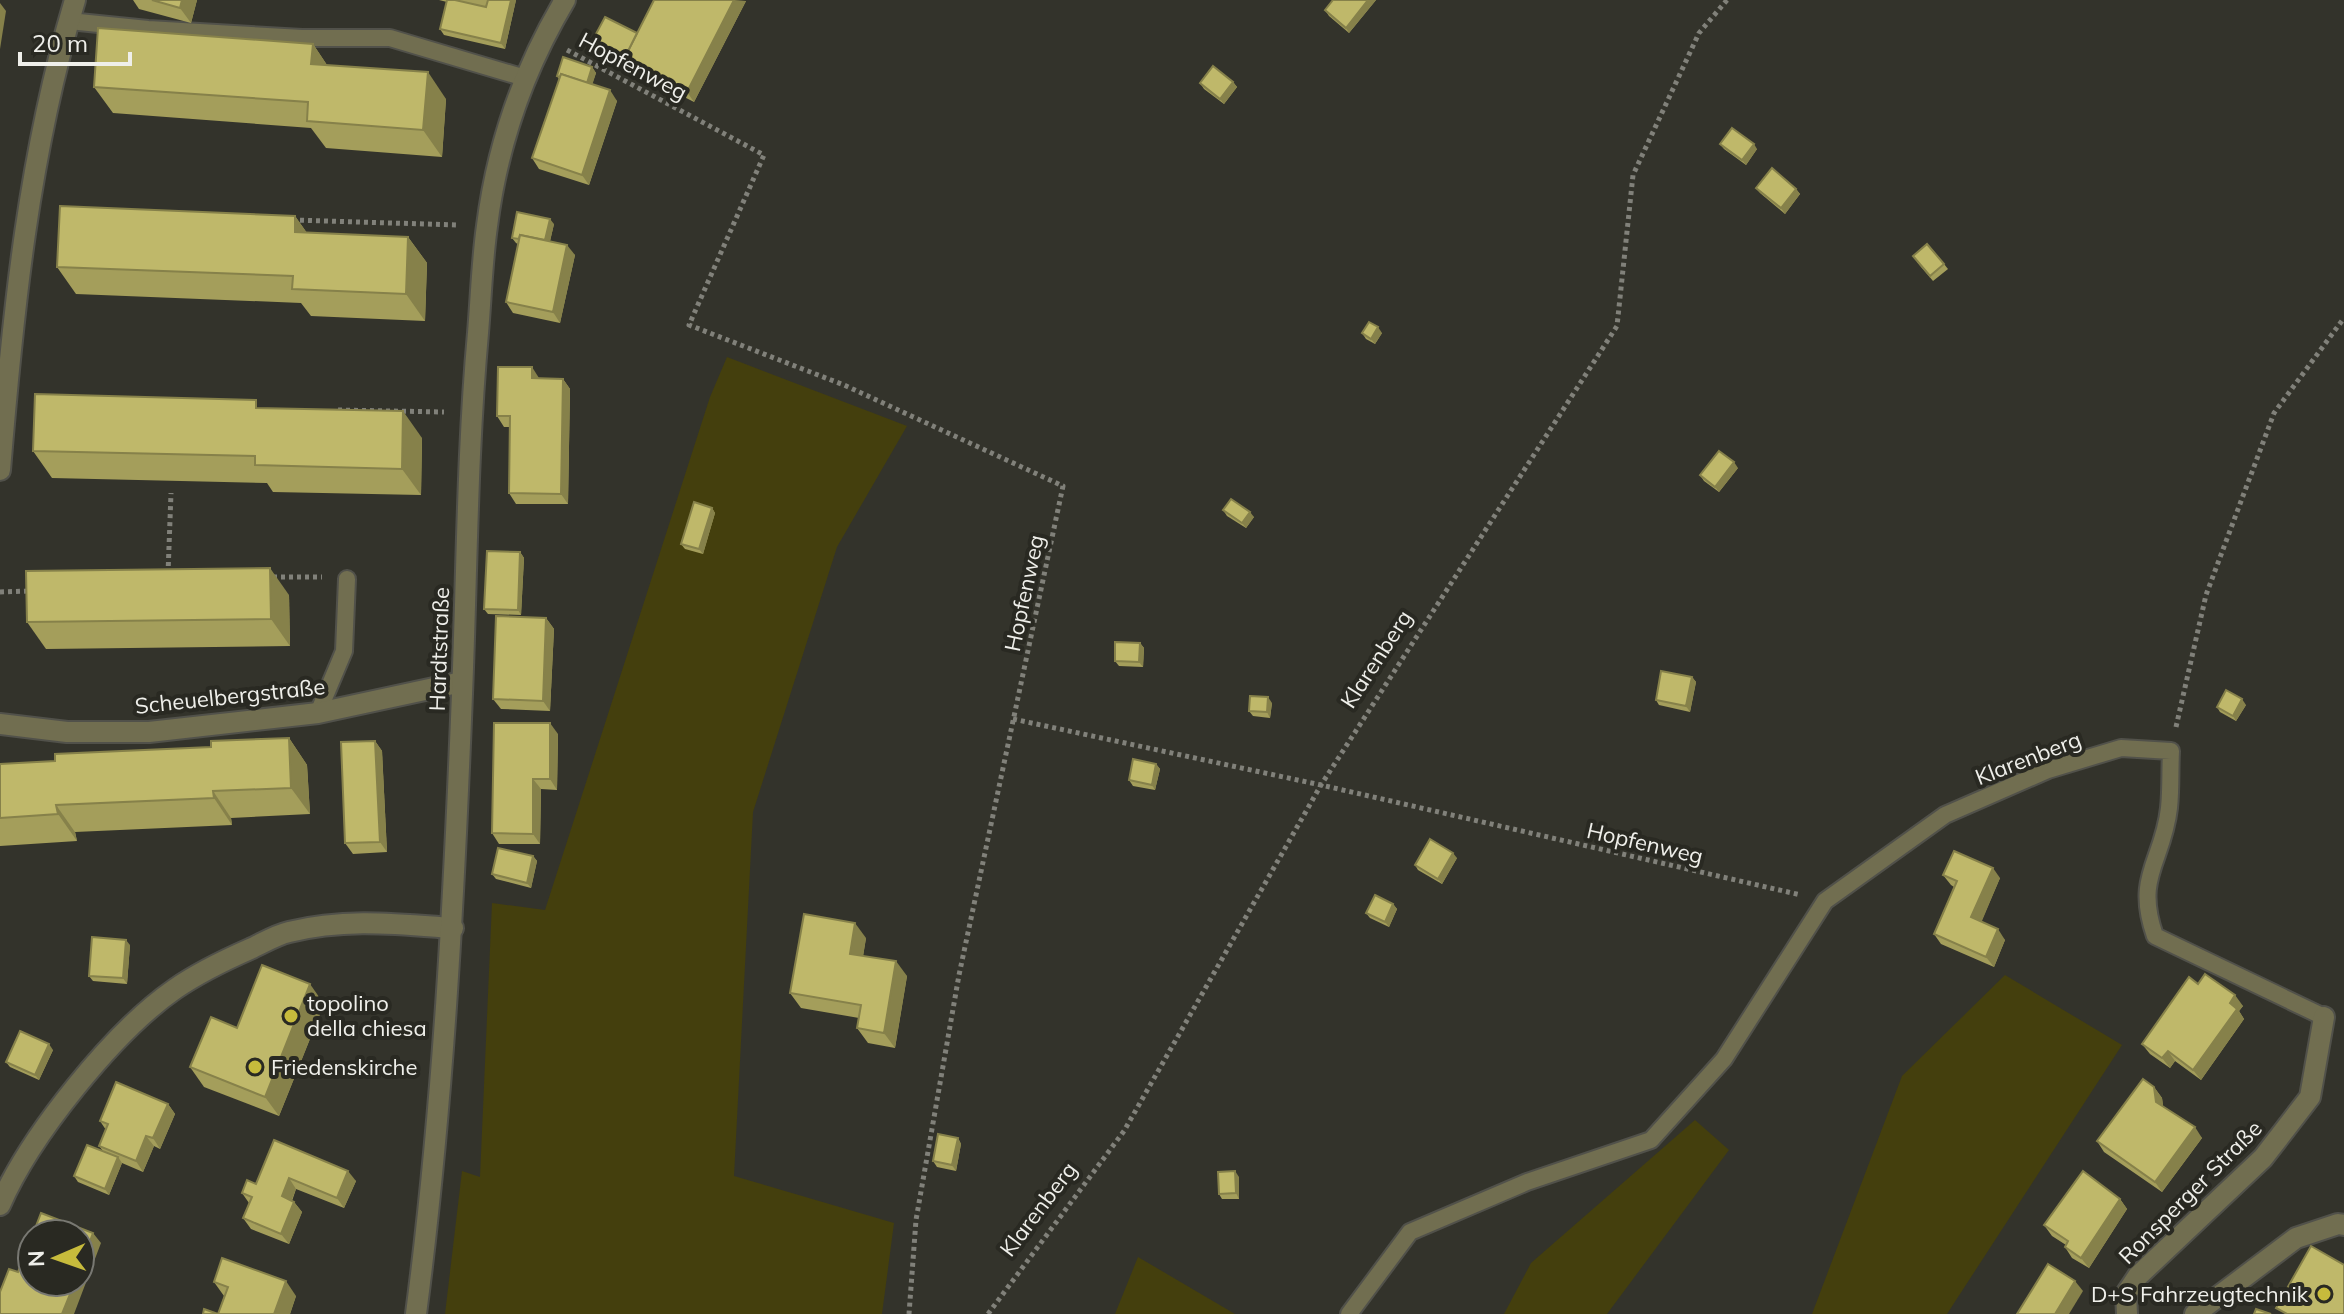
<svg xmlns="http://www.w3.org/2000/svg" width="2344" height="1314" viewBox="0 0 2344 1314" font-family="Mulish,sans-serif">
<style>
.green{fill:#443f0d}
.lines{fill:none;stroke-linecap:round;stroke-linejoin:round}
.lane-casing{stroke:#51514a;stroke-width:20}
.street-casing{stroke:#51514a;stroke-width:24}
.path{stroke:#81817a;stroke-width:5;stroke-dasharray:4 4;stroke-linecap:butt}
.lane{stroke:#716e50;stroke-width:16}
.street{stroke:#716e50;stroke-width:20}
.wall{fill:#a49e5b}
.shaded-wall{fill:#86814a}
.building{fill:#bfb86a;stroke:#86814a;stroke-width:2}
.poi-dot{fill:#c7bb3c;stroke:#292922;stroke-width:3}
.labels{text-anchor:middle;stroke-width:8;stroke-linejoin:round;paint-order:stroke}
.street-label{font-size:22px;fill:#efefea;stroke:#292922}
.poi-label{font-size:22px;fill:#efefea;stroke:#292922;text-anchor:start}
</style>
<rect width="100%" height="100%" fill="#33332b"/>
<g class="green">
<polygon points="727,357 907,426 837,547 753,812 734,1176 894,1223 882,1314 445,1314 462,1171 480,1177 492,903 545,910 710,397"/>
<polygon points="2005,975 2122,1045 1947,1314 1812,1314 1902,1076"/>
<polygon points="1695,1120 1729,1150 1607,1314 1504,1314 1531,1263"/>
<polygon points="1138,1257 1235,1314 1115,1314"/>
</g>
<g class="lines">
<defs>
<g id="lane">
<polyline points="69,21 148,29 302,38 390,38 525,78"/>
<polyline points="318,713 344,651 347,579"/>
<path d="M1349,1314L1410,1232L1527,1182L1651,1140L1724,1059L1825,901L1945,815L2048,770L2121,748L2171,751C2170,770 2171,789 2169,808C2163,862 2134,876 2155,936L2324,1017"/>
</g>
<g id="street">
<path d="M0,470C13,311 29,153 75,0"/>
<polyline points="0,724 67,732 149,732 318,713 462,682"/>
<path d="M0,1205C30,1136 113,1032 175,989C198,973 225,960 250,949C263,943 276,935 289,932C345,918 397,924 453,928"/>
<path d="M416,1314C443,1108 454,901 462,694C467,573 467,453 478,333C481,297 482,261 487,226C497,146 524,69 565,0"/>
<polyline points="2127,1314 2126,1294 2138,1276 2263,1158 2310,1097 2324,1017"/>
<polyline points="2195,1314 2296,1238 2338,1224 2344,1225"/>
</g>
</defs>
<use href="#lane" class="lane-casing"/>
<use href="#street" class="street-casing"/>
<g class="path">
<polyline points="567,50 764,155 689,325 844,385 1063,486 959,975 916,1220 909,1314"/>
<polyline points="292,220 458,225"/>
<polyline points="338,410 444,412"/>
<polyline points="168,574 171,493"/>
<polyline points="273,577 322,577"/>
<polyline points="0,592 31,591"/>
<polyline points="1013,719 1321,785 1801,895"/>
<polyline points="2176,727 2206,595 2274,413 2344,318"/>
<polyline points="988,1314 1124,1131 1321,785 1617,326 1633,175 1699,33 1727,0"/>
</g>
<use href="#lane" class="lane"/>
<use href="#street" class="street"/>
</g>
<g class="wall">
<polygon points="133,0 197,0 191,23 139,9"/>
<polygon points="439,0 516,0 505,49 444,35 440,29 447,2"/>
<polygon points="654,0 746,1 694,102 594,51 590,45 637,33"/>
<polygon points="1333,0 1376,0 1349,33 1329,16 1325,10"/>
<polygon points="313,44 327,65 446,99 442,157 326,148 311,128 113,113 94,87"/>
<polygon points="592,67 596,73 592,84 617,101 589,185 539,169 532,158 559,79 557,76"/>
<polygon points="1233,82 1237,87 1224,104 1204,89 1200,83"/>
<polygon points="1720,144 1757,149 1746,165 1724,149"/>
<polygon points="1756,188 1796,189 1800,194 1785,214 1760,193"/>
<polygon points="295,216 307,233 408,237 427,263 425,321 311,316 301,303 76,294 57,267"/>
<polygon points="554,224 550,241 575,255 560,323 513,313 506,302 518,244 516,243 512,238"/>
<polygon points="1917,262 1944,264 1948,269 1933,281"/>
<polygon points="1362,333 1382,333 1375,344 1366,339"/>
<polygon points="539,378 563,379 570,389 568,504 516,504 509,493 510,427 504,427 497,416"/>
<polygon points="262,408 422,438 421,495 273,492 267,483 52,478 33,451"/>
<polygon points="1738,468 1719,492 1704,481 1700,475"/>
<polygon points="712,508 715,513 703,554 685,549 681,544"/>
<polygon points="1223,510 1254,517 1246,528 1227,516"/>
<polygon points="520,552 524,558 521,615 488,614 484,609"/>
<polygon points="289,595 290,646 46,649 27,622"/>
<polygon points="546,618 554,629 550,711 501,709 493,699"/>
<polygon points="1140,643 1144,648 1143,667 1119,666 1115,661"/>
<polygon points="1692,677 1696,682 1690,712 1659,705 1656,700"/>
<polygon points="1272,703 1270,718 1253,716 1249,711"/>
<polygon points="2246,705 2236,721 2220,712 2217,707"/>
<polygon points="558,734 557,790 541,789 540,844 499,844 492,833"/>
<polygon points="289,738 307,765 310,814 231,818 232,825 75,832 77,841 0,846 0,764 55,761 211,747"/>
<polygon points="375,741 382,751 387,852 353,854 345,843"/>
<polygon points="1156,764 1160,769 1155,790 1133,786 1129,780"/>
<polygon points="533,856 537,861 531,888 496,879 492,874"/>
<polygon points="1457,858 1442,884 1418,870 1415,865"/>
<polygon points="1943,875 2000,878 1981,922 2005,940 1994,967 1941,944 1934,934 1954,887 1951,885"/>
<polygon points="1393,904 1397,909 1389,927 1370,918 1366,913"/>
<polygon points="866,938 863,956 907,976 895,1048 868,1043 857,1028 859,1018 801,1008 790,993"/>
<polygon points="130,945 127,984 93,981 89,976"/>
<polygon points="2198,984 2243,1006 2239,1011 2244,1019 2201,1080 2175,1061 2170,1068 2150,1054 2142,1044"/>
<polygon points="324,1004 279,1116 204,1087 190,1067 237,1028"/>
<polygon points="53,1050 39,1080 10,1067 6,1062"/>
<polygon points="2154,1087 2162,1098 2163,1106 2202,1138 2162,1192 2104,1152 2097,1141"/>
<polygon points="168,1104 175,1114 160,1149 154,1146 143,1172 122,1163 109,1195 78,1182 74,1176 103,1151 99,1146 106,1130 100,1121"/>
<polygon points="958,1138 961,1144 956,1171 937,1167 933,1161"/>
<polygon points="274,1140 356,1181 344,1208 296,1189 292,1201 294,1202 302,1212 289,1244 251,1229 243,1218 249,1203 242,1193 256,1184"/>
<polygon points="1239,1177 1239,1199 1222,1199 1219,1194"/>
<polygon points="2120,1199 2127,1209 2089,1268 2072,1258 2065,1247 2066,1245 2052,1236 2044,1225"/>
<polygon points="214,1282 296,1296 290,1314 218,1314 224,1296"/>
</g>
<g class="shaded-wall">
<polygon points="182,0 197,0 191,23 180,8"/>
<polygon points="511,0 516,0 505,49 501,43"/>
<polygon points="734,0 746,1 694,102 687,92"/>
<polygon points="1368,0 1376,0 1349,33 1346,28"/>
<polygon points="0,3 6,11 0,49"/>
<polygon points="313,44 331,71 311,64"/>
<polygon points="592,67 596,73 590,92 586,86"/>
<polygon points="428,72 446,99 442,157 423,130"/>
<polygon points="1233,82 1237,87 1224,104 1220,99"/>
<polygon points="610,90 617,101 589,185 582,175"/>
<polygon points="1754,144 1757,149 1746,165 1742,160"/>
<polygon points="1796,189 1800,194 1785,214 1781,208"/>
<polygon points="295,216 314,243 295,232"/>
<polygon points="550,219 554,224 548,250 544,245"/>
<polygon points="408,237 427,263 425,321 406,294"/>
<polygon points="567,245 575,255 560,323 553,312"/>
<polygon points="1378,327 1382,333 1375,344 1371,339"/>
<polygon points="532,367 539,378 532,378"/>
<polygon points="563,379 570,389 568,504 561,494"/>
<polygon points="403,411 422,438 421,495 402,469"/>
<polygon points="1734,462 1738,468 1719,492 1715,487"/>
<polygon points="712,508 715,513 703,554 699,549"/>
<polygon points="1250,512 1254,517 1246,528 1242,523"/>
<polygon points="520,552 524,558 521,615 518,610"/>
<polygon points="270,568 289,595 290,646 271,619"/>
<polygon points="546,618 554,629 550,711 543,701"/>
<polygon points="1140,643 1144,648 1143,667 1139,662"/>
<polygon points="1692,677 1696,682 1690,712 1686,706"/>
<polygon points="1268,697 1272,703 1270,718 1267,712"/>
<polygon points="2242,699 2246,705 2236,721 2233,716"/>
<polygon points="550,723 558,734 557,790 550,779"/>
<polygon points="289,738 307,765 310,814 291,788"/>
<polygon points="375,741 382,751 387,852 380,842"/>
<polygon points="1156,764 1160,769 1155,790 1152,785"/>
<polygon points="533,779 541,789 540,844 533,834"/>
<polygon points="213,791 231,818 232,825 214,798"/>
<polygon points="56,805 75,832 77,841 58,814"/>
<polygon points="1453,853 1457,858 1442,884 1438,879"/>
<polygon points="533,856 537,861 531,888 527,883"/>
<polygon points="1993,868 2000,878 1979,928 1971,917"/>
<polygon points="1393,904 1397,909 1389,927 1385,922"/>
<polygon points="855,923 866,938 861,969 850,954"/>
<polygon points="1998,929 2005,940 1994,967 1986,957"/>
<polygon points="126,940 130,945 127,984 123,978"/>
<polygon points="896,961 907,976 895,1048 884,1033"/>
<polygon points="310,984 324,1004 279,1116 265,1097"/>
<polygon points="2235,995 2243,1006 2239,1011 2244,1019 2201,1080 2193,1070"/>
<polygon points="49,1044 53,1050 39,1080 35,1075"/>
<polygon points="2168,1051 2175,1061 2170,1068 2162,1058"/>
<polygon points="2154,1087 2162,1098 2164,1112 2156,1102"/>
<polygon points="168,1104 175,1114 160,1149 153,1138"/>
<polygon points="2195,1127 2202,1138 2162,1192 2155,1182"/>
<polygon points="146,1136 154,1146 143,1172 136,1161"/>
<polygon points="958,1138 961,1144 956,1171 952,1165"/>
<polygon points="118,1157 122,1163 109,1195 105,1189"/>
<polygon points="348,1171 356,1181 344,1208 337,1198"/>
<polygon points="1235,1171 1239,1177 1239,1199 1236,1193"/>
<polygon points="289,1178 296,1189 289,1207 282,1196"/>
<polygon points="2120,1199 2127,1209 2089,1268 2081,1258"/>
<polygon points="294,1202 302,1212 289,1244 281,1234"/>
<polygon points="93,1233 101,1243 74,1314 62,1314 75,1282 80,1282 80,1268"/>
<polygon points="286,1281 296,1296 290,1314 274,1314"/>
<polygon points="2075,1281 2083,1291 2069,1314 2055,1314"/>
</g>
<g class="building">
<polygon points="152,0 182,0 180,8"/>
<polygon points="447,0 455,0 486,7 488,0 511,0 501,43 440,29"/>
<polygon points="654,0 734,0 687,92 624,59"/>
<polygon points="1333,0 1368,0 1346,28 1325,10"/>
<polygon points="605,17 637,33 624,59 628,64 590,45"/>
<polygon points="98,28 313,44 311,64 428,72 423,130 307,121 308,102 94,87"/>
<polygon points="563,57 592,67 587,83 561,74 560,77 557,76"/>
<polygon points="1213,66 1233,82 1220,99 1200,83"/>
<polygon points="561,74 610,90 582,175 532,158"/>
<polygon points="1732,128 1754,144 1742,160 1720,144"/>
<polygon points="1772,168 1796,189 1781,208 1756,188"/>
<polygon points="60,206 295,216 295,232 408,237 406,294 292,289 293,276 57,267"/>
<polygon points="517,212 550,219 545,240 520,235 519,239 512,238"/>
<polygon points="520,235 567,245 553,312 506,302"/>
<polygon points="1927,244 1944,264 1930,276 1913,256"/>
<polygon points="1369,322 1378,327 1371,339 1362,333"/>
<polygon points="498,367 532,367 532,378 563,379 561,494 509,493 510,416 497,416"/>
<polygon points="35,394 256,400 256,408 403,411 402,469 255,465 255,456 33,451"/>
<polygon points="1719,451 1734,462 1715,487 1700,475"/>
<polygon points="1231,499 1250,512 1242,523 1223,510"/>
<polygon points="694,502 712,508 699,549 681,544"/>
<polygon points="487,551 520,552 518,610 484,609"/>
<polygon points="270,568 271,619 27,622 26,571"/>
<polygon points="496,616 546,618 543,701 493,699"/>
<polygon points="1115,642 1140,643 1139,662 1115,661"/>
<polygon points="1661,671 1692,677 1686,706 1656,700"/>
<polygon points="2226,690 2242,699 2233,716 2217,707"/>
<polygon points="1250,696 1268,697 1267,712 1249,711"/>
<polygon points="494,723 550,723 550,779 533,779 533,834 492,833"/>
<polygon points="289,738 291,788 213,791 214,798 56,805 58,814 0,818 0,764 55,761 55,754 211,747 211,741"/>
<polygon points="375,741 380,842 345,843 341,742"/>
<polygon points="1133,759 1156,764 1152,785 1129,780"/>
<polygon points="1430,839 1453,853 1438,879 1415,865"/>
<polygon points="498,848 533,856 527,883 492,874"/>
<polygon points="1954,851 1993,868 1971,917 1998,929 1986,957 1934,934 1957,881 1943,875"/>
<polygon points="1375,895 1393,904 1385,922 1366,913"/>
<polygon points="804,914 855,923 850,954 896,961 884,1033 857,1028 861,1005 790,993"/>
<polygon points="92,937 126,940 123,978 89,976"/>
<polygon points="262,965 310,984 265,1097 190,1067 211,1017 237,1028"/>
<polygon points="2205,974 2235,995 2230,1003 2237,1009 2193,1070 2168,1051 2162,1058 2142,1044 2189,977 2198,984"/>
<polygon points="20,1031 49,1044 35,1075 6,1062"/>
<polygon points="2143,1079 2154,1087 2156,1102 2195,1127 2155,1182 2097,1141"/>
<polygon points="116,1082 168,1104 153,1138 146,1136 136,1161 99,1146 108,1124 100,1121"/>
<polygon points="938,1134 958,1138 952,1165 933,1161"/>
<polygon points="274,1140 348,1171 337,1198 289,1178 282,1196 294,1202 281,1234 243,1218 252,1197 242,1193 247,1180 256,1184"/>
<polygon points="87,1145 118,1157 105,1189 74,1176"/>
<polygon points="1235,1171 1236,1193 1219,1194 1218,1172"/>
<polygon points="2083,1171 2120,1199 2081,1258 2065,1247 2068,1241 2044,1225"/>
<polygon points="41,1213 93,1233 80,1268 80,1234 33,1234"/>
<polygon points="32,1236 32,1282 75,1282 62,1314 0,1314 0,1292 9,1269 18,1272"/>
<polygon points="2311,1246 2344,1265 2344,1314 2287,1314 2276,1308"/>
<polygon points="222,1258 286,1281 274,1314 218,1314 228,1287 214,1282"/>
<polygon points="2048,1264 2075,1281 2055,1314 2017,1314"/>
<polygon points="204,1309 218,1314 203,1314"/>
<polygon points="2256,1309 2271,1314 2254,1314"/>
</g>
<g class="poi-dot">
<circle cx="291" cy="1016" r="8"/>
<circle cx="255" cy="1067" r="8"/>
<circle cx="2324" cy="1294" r="8"/>
</g>
<g class="labels">
<g class="street-label">
<text transform="translate(633 66) rotate(28)" y="8">Hopfenweg</text>
<text transform="translate(1024 593) rotate(-78)" y="8">Hopfenweg</text>
<text transform="translate(439 649) rotate(-88)" y="8">Hardtstraße</text>
<text transform="translate(1376 659) rotate(-57)" y="8">Klarenberg</text>
<text transform="translate(230 696) rotate(-6)" y="8">Scheuelbergstraße</text>
<text transform="translate(2028 758) rotate(-21)" y="8">Klarenberg</text>
<text transform="translate(1645 843) rotate(13)" y="8">Hopfenweg</text>
<text transform="translate(2190 1192) rotate(-45)" y="8">Ronsperger Straße</text>
<text transform="translate(1038 1209) rotate(-53)" y="8">Klarenberg</text>
</g>
<g class="poi-label">
<text x="307" y="1011">topolino<tspan x="307" dy="25">della chiesa</tspan></text>
<text x="271" y="1075">Friedenskirche</text>
<text x="2308" y="1302" text-anchor="end">D+S Fahrzeugtechnik</text>
</g>
</g>
<g transform="translate(56 1258) rotate(268)"><circle r="38" fill="#292922" stroke="#787872" stroke-width="2"/>
<path d="M0-6L14 30L0 20L-14 30Z" fill="#c7bb3c"/>
<text y="-12" font-size="22" font-weight="bold" text-anchor="middle" fill="#efefea">N</text>
</g>
<path d="M20 52v12h110v-12" fill="none" stroke="#efefea" stroke-width="4"/>
<text x="32" y="52" font-size="24" fill="#efefea" stroke="#292922" stroke-width="6" paint-order="stroke">20 m</text>
</svg>
